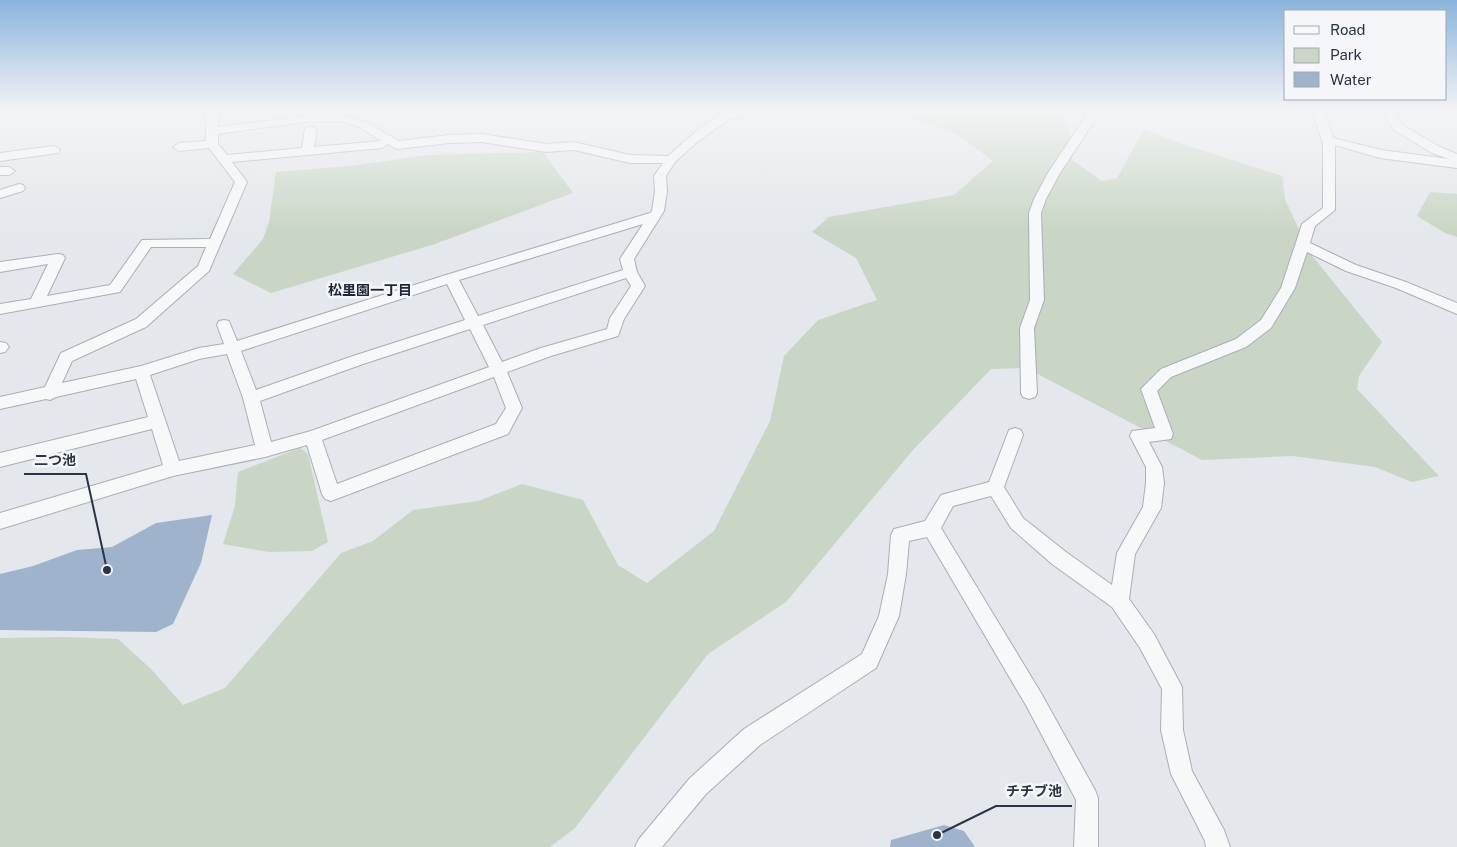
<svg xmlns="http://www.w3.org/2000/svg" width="1457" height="847" viewBox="0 0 1457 847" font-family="'Public Sans','Noto Sans JP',sans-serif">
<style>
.green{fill:#c9d6c5}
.water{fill:#9fb4cc}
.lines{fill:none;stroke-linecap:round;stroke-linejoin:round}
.street-casing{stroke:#a9aeb7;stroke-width:2}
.street{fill:#f7f8fa;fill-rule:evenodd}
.labels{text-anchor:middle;stroke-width:5;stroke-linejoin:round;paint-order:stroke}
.neighbourhood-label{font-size:14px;font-weight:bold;fill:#1d2536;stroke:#f4f6f9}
.leader{fill:none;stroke:#2b3445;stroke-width:2}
.callout-dot{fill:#2b3445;stroke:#f4f6f9;stroke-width:2}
.callout-label{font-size:14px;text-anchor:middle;font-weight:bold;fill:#2b3445;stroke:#f4f6f9;stroke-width:5;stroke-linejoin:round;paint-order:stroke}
</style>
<rect width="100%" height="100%" fill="#e4e7ec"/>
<g class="green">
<polygon points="893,111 1052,111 1068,123 1072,160 1102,181 1117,178 1144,129 1188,146 1282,176 1285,199 1309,252 1382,342 1359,376 1357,389 1439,476 1412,482 1375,467 1293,456 1202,460 1026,368 991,369 913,450 786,602 708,654 575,828 550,847 0,847 0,638 63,637 118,639 151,669 183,705 225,688 341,553 373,541 413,510 478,501 522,484 583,500 618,565 647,583 714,531 770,421 784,356 818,320 877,300 856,258 812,232 829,217 954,195 993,161 958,135"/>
<polygon points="543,152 573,193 435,244 271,293 233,274 263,239 269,222 276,172 350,166 429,155"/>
<polygon points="1430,192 1457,194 1457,237 1445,233 1417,216"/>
<polygon points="300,448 308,454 328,542 312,551 269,552 223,544 235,506 238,472"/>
</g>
<g class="water">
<polygon points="212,515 201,563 173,624 156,632 0,630 0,574 33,566 77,550 112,547 156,523"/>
<polygon points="944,825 964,831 975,847 890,847 891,840"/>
</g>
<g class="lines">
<defs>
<g id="street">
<path d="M206,111H218V127L306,116L342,115L368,123L399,141L449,135L482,134L546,144L574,142L630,155L668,156C683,143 702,124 720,116C732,110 746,111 759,111L757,113L728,120L696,143L675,162L666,176L667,191L664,211L634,259L637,272L645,286L624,319L618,336L551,356L507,372L522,408L508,434L331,501L325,499L322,494L307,445L265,457L173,476L0,529V513L163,465L152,429L0,467V453L148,417L136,379L56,397L50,400L46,399L0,409V397L45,387L61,353L136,319L198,266L206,247H151L120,292L0,314V304L31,299L48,264L0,272V262L58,254L63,255L65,258L47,296L110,285L142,240L210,239L235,182L209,148L179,151L173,147L179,143L206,141ZM341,121L360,127L381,141L314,147L317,129L311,126L305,129L302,148L227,155L218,144V134L306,122ZM482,142L546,152L574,150L630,163H663L654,176L655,191L652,211L650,213L446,275L237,341L229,321L224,320L219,321L217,325L224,344L199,348L141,366L62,383L72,361L146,327L209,271L247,182L232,162L382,148L388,144L397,149L449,143ZM643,224L620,259L623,270L478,316L459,280ZM626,278L631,286L610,318L607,329L541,348L502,362L483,325ZM447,284L465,320L353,356L256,390L241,351ZM470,329L489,367L311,431L271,442L260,401L363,364ZM227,354L243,398L255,445L179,461L150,375L199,359ZM494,377L506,408L496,424L337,484L322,440Z"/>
<polygon points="1089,111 1101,111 1060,173 1046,199 1041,213 1044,300 1034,328 1037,393 1035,397 1029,399 1023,397 1021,393 1020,328 1030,300 1029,213 1034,199 1048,173"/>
<polygon points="1312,111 1324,111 1333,138 1381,150 1449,159 1432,153 1393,129 1382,111 1394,111 1402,125 1440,147 1457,154 1457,168 1380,158 1335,145 1335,210 1315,226 1310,243 1356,265 1406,282 1457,303 1457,314 1396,288 1346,271 1307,252 1295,288 1271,328 1246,347 1171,377 1157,391 1173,434 1171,439 1149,442 1162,467 1164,483 1161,508 1135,554 1129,599 1154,634 1182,687 1183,730 1192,771 1224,830 1230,847 1206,847 1205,841 1171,774 1161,730 1162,689 1140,648 1112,607 1052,564 1011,528 991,496 953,506 941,528 1041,693 1095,790 1098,798 1098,847 1074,847 1076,800 1027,707 927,537 909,541 906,574 899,616 876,668 760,745 706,794 662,847 635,847 639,839 690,778 744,729 862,654 879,616 888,574 891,535 894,529 925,521 941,495 989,482 1009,430 1015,428 1021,430 1023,435 1004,487 1023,518 1066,552 1112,585 1117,553 1143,507 1146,483 1146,467 1130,436 1132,431 1155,428 1141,389 1161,369 1236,339 1261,320 1281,288 1302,224 1323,208 1323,144"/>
<polygon points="54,146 60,150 58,153 0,161 0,153"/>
<polygon points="0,167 9,167 15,171 9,175 0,175"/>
<polygon points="19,184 23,185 25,188 23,191 0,198 0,190"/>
<polygon points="0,342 6,343 9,347 5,352 0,353"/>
</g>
</defs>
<use href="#street" class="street-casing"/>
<use href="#street" class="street"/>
</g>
<linearGradient id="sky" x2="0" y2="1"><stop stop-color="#8bb4dd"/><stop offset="0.48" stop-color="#f3f4f6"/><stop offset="1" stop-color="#f3f4f6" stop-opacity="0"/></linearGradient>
<rect width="1457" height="230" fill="url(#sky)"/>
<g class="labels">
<g class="neighbourhood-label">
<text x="370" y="295">松里園一丁目</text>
</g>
</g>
<path class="leader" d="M107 570L86 474H24M937 835L996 806H1072"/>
<g class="callout-dot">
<circle cx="107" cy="570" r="5"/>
<circle cx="937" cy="835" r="5"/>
</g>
<g class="callout-label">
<text x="55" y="465">二つ池</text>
<text x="1034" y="796">チチブ池</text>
</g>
<rect x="1284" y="10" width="162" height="90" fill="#f4f6f9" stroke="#a4a8b1"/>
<rect x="1294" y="26" width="25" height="8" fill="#f7f8fa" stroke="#a4a8b1"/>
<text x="1330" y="35" font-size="15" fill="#2b3445">Road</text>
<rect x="1294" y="48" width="25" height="15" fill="#c9d6c5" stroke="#a4a8b1"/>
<text x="1330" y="60" font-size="15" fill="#2b3445">Park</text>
<rect x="1294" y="72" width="25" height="15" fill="#9fb4cc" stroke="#a4a8b1"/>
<text x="1330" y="85" font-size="15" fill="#2b3445">Water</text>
</svg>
